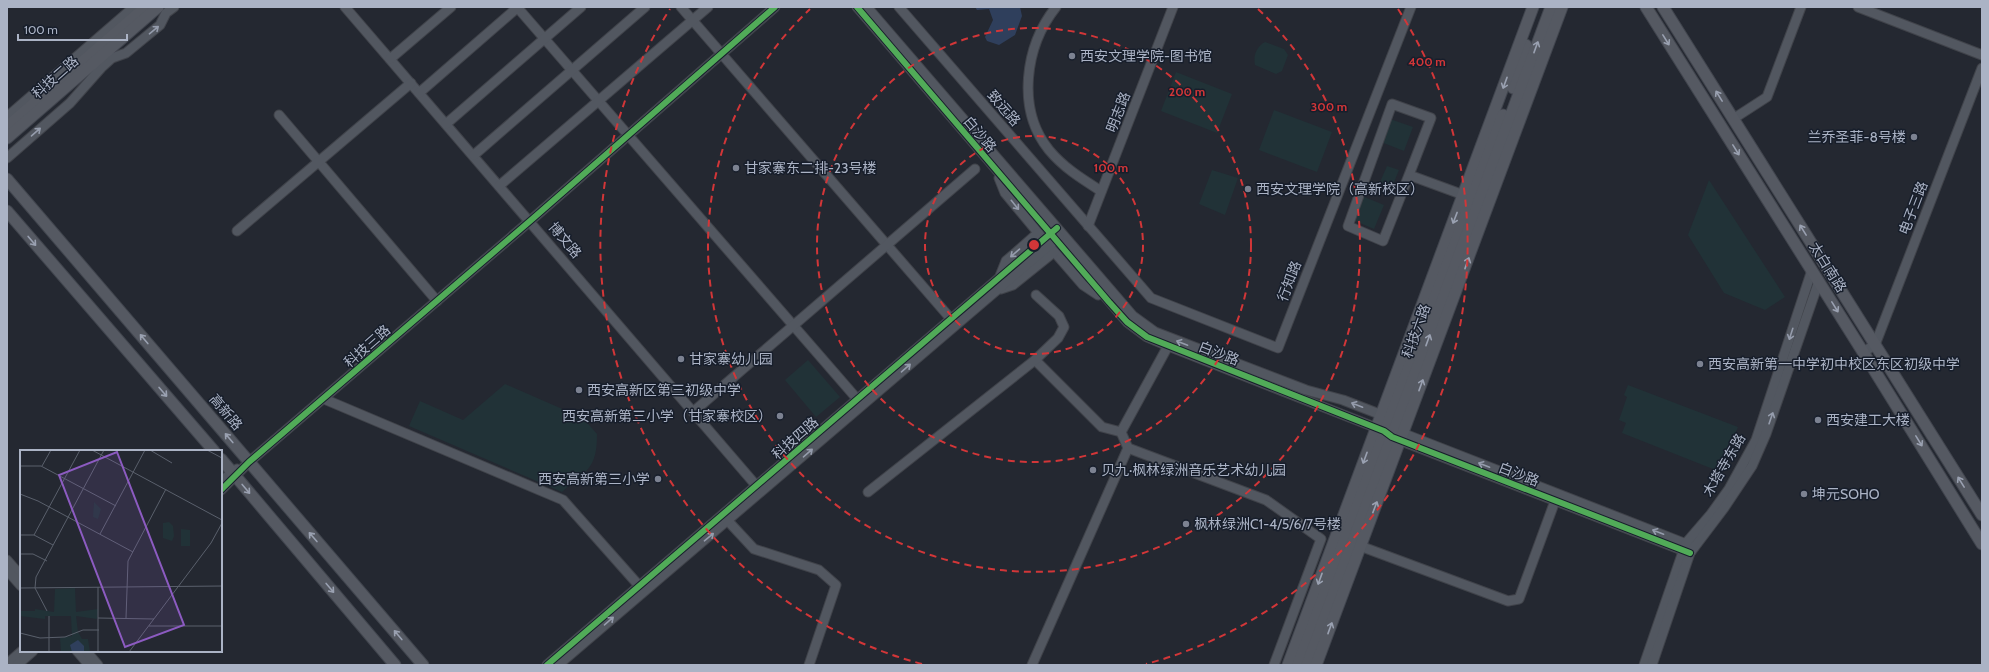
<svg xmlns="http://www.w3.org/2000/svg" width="1989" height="672" viewBox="0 0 1989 672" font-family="Cabin,'Noto Sans SC',sans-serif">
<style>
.green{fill:#213237}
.water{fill:#2f3f5c}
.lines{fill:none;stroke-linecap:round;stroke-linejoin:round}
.minor-casing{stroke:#40434a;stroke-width:11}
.major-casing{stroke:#41454e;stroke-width:13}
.minor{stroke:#525760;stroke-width:9}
.major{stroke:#555962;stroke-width:11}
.cycleway-casing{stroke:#171e2b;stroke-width:8}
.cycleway{stroke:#51ab58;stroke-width:6}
.oneway{stroke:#959cac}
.oneway2{stroke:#9aa1b1}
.ring{fill:none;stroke:#d23638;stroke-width:2;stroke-dasharray:7 5}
.poi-dot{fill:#7c8291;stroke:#171e2b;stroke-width:1.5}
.labels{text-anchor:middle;stroke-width:3;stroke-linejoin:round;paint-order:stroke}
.poi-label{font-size:14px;fill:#abb3c5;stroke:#171e2b;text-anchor:start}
.street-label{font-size:14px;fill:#abb3c5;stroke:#171e2b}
.inset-road{fill:none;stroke:#5a606c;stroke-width:1}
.view{fill:#8c5bc1;fill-opacity:0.15;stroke:#8c5bc1;stroke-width:2}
.inset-edge{fill:none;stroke:#abb3c5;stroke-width:2}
.centre{fill:#d23638;stroke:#171e2b;stroke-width:2}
.ring-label{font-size:12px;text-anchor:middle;font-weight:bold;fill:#d23638;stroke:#171e2b;stroke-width:3;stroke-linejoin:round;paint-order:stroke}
</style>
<rect width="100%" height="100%" fill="#242831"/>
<g class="green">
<path d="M1265,42L1284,49L1288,55L1282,71L1276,74L1255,65C1253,56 1256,47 1265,42Z"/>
<polygon points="1176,72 1232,94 1217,133 1161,111"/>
<polygon points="1274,110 1332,132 1317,172 1259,150"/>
<polygon points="1390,119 1413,127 1404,151 1381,142"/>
<polygon points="1387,166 1399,170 1392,187 1380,182"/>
<polygon points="1212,170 1238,178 1225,215 1199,204"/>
<polygon points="1709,180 1785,297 1765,310 1724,293 1688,235"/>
<polygon points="1362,196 1384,205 1374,229 1353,220"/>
<polygon points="808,360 840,397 816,417 785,380"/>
<path d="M505,384L583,418L597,434C597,469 587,470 562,492L409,426L420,401L463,420Z"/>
<polygon points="1628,385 1738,427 1718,471 1622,433 1626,423 1619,420 1627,397 1624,395"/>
</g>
<polygon class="water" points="975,7 1020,7 1022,16 1015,35 999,45 987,41 985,37 993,20 989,9 977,10"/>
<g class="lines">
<defs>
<g id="minor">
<polyline points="345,7 760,490"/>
<polyline points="517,7 858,400"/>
<polyline points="681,7 951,319"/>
<polyline points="857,7 1127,322 1147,337 1168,346 1382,430"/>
<polyline points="867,7 1133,316 1155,332 1306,390 1343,400 1387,417"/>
<polyline points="899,7 1151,298 1278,348 1411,7"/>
<path d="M1056,7C1025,46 1016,109 1049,150C1064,168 1082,179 1101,191"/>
<polyline points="1858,7 1982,55"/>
<polyline points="390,59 451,7"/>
<polyline points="419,93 518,7"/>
<polyline points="279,115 437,301"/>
<polyline points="7,117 134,7"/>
<polyline points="1733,119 1767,97 1801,7"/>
<polyline points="446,124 581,7"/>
<polyline points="474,155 645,7"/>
<polyline points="7,158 70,103 101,68 112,58 126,53 160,25 166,13 174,7"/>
<polyline points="1409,175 1383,241 1348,226 1392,104 1431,118 1409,175 1469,197"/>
<polyline points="999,178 1005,193 1044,240 1083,285 1098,295"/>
<polyline points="499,186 708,7"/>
<polyline points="1088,226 1173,7"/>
<polyline points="237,231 411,83"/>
<polyline points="1000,276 1006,261 1038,233"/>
<polyline points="1001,289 1013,285 1054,252"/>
<polyline points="1863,352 1875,345 1982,68"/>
<polyline points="1035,360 1102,427 1121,432"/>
<polyline points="324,399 563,500 642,589"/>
<polyline points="693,412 975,169"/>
<polyline points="1397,431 1694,547"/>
<polyline points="1394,438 1690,553"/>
<polyline points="1128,448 1266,500 1321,539 1274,665"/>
<polyline points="221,481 237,469"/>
<polyline points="221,490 249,462 530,221 775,7"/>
<polyline points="868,492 1035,360 1058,338 1064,327 1059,316 1036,295"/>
<polyline points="728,521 754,549 819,570 836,585 809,665"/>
<polyline points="1360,546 1508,601 1519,599 1555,501"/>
<polyline points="7,560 21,576"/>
<polyline points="7,570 21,586"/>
<polyline points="77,651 89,665"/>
<polyline points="86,651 98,665"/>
<polyline points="7,664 22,651"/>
<polyline points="17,665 33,651"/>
<polyline points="547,665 1055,230"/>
<polyline points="558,665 1059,237"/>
<polyline points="1032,665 1128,448 1121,432 1168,346"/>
<polyline points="1644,665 1686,543 1711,514 1729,489 1756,440 1812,270"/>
<polyline points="1652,665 1690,553 1724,508 1752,466 1766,434 1819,281"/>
</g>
<g id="major">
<polyline points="1646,7 1863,352 1982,544"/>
<polyline points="1663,7 1982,515"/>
<polyline points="1513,88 1526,45"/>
<polyline points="7,127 146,7"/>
<polyline points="7,138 158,7"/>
<polyline points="7,179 423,665"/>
<polyline points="7,211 214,451"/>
<polyline points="221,459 395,665"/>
<polyline points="1288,665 1533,7"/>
<polyline points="1298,665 1503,115"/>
<polyline points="1307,665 1551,7"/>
<polyline points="1316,665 1562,7"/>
</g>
</defs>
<use href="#minor" class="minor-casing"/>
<use href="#major" class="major-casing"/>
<use href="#minor" class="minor"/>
<use href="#major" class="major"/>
<defs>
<g id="cycleway">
<polyline points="857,7 1109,302 1127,322 1147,337 1384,431 1392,437 1690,553"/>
<polyline points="221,490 249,462 530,221 775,7"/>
<polyline points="547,665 1057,228"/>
</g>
</defs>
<use href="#cycleway" class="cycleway-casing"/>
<use href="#cycleway" class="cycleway"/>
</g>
<defs><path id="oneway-shaft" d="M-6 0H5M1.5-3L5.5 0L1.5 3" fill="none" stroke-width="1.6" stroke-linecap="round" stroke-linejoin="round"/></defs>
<g class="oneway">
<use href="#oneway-shaft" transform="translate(154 30) rotate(-40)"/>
<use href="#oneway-shaft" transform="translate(36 132) rotate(-41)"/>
<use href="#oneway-shaft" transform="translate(1015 205) rotate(51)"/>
<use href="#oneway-shaft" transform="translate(1015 253) rotate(139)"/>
<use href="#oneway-shaft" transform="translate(1791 334) rotate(108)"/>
<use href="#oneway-shaft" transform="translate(1182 343) rotate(-159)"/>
<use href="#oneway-shaft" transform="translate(906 368) rotate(-41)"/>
<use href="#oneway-shaft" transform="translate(1357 405) rotate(-159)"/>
<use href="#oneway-shaft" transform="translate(1771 418) rotate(-71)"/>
<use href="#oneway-shaft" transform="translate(808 453) rotate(-41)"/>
<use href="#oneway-shaft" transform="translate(1484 465) rotate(-159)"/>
<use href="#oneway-shaft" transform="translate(1658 532) rotate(-159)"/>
<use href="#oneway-shaft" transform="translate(709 537) rotate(-40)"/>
<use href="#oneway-shaft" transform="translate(609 621) rotate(-41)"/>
</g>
<g class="oneway2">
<use href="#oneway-shaft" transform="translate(1666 40) rotate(58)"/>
<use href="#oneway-shaft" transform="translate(1536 47) rotate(-70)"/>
<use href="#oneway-shaft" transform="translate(1505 83) rotate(110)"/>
<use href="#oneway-shaft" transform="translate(1719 96) rotate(-122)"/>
<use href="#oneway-shaft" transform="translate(1736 150) rotate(58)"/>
<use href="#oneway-shaft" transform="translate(1455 218) rotate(111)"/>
<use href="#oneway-shaft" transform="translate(1803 230) rotate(-122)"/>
<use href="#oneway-shaft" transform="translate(32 241) rotate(50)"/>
<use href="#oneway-shaft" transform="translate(1467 263) rotate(-70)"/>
<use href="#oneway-shaft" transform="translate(1835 307) rotate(58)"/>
<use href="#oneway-shaft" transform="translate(144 339) rotate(-130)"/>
<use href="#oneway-shaft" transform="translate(1428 340) rotate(-70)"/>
<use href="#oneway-shaft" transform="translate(1421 385) rotate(-70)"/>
<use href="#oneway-shaft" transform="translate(163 392) rotate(49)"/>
<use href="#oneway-shaft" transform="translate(229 438) rotate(-130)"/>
<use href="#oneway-shaft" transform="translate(1919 441) rotate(58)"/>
<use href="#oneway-shaft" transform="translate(1365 458) rotate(110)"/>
<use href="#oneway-shaft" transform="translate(1961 482) rotate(-122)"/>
<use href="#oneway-shaft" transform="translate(246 489) rotate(50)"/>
<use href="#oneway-shaft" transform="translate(1375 507) rotate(-69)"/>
<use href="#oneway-shaft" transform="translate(313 537) rotate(-131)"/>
<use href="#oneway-shaft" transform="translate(1320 579) rotate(110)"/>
<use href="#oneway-shaft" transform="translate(330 588) rotate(50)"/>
<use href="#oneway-shaft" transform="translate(1330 628) rotate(-70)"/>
<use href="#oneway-shaft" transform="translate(398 635) rotate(-130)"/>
</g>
<g class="ring">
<circle cx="1034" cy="245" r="109"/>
<circle cx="1034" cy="245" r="217"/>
<path d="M1258 9A326 326 0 1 1 810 9"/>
<path d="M922 664A434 434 0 0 1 670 9M1398 9A434 434 0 0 1 1146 664"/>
</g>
<g class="poi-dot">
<circle cx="1072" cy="56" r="4"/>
<circle cx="1914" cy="137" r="4"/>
<circle cx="736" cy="168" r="4"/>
<circle cx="1248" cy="189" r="4"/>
<circle cx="681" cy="359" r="4"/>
<circle cx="1700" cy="364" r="4"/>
<circle cx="579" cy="390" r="4"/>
<circle cx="780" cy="416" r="4"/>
<circle cx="1818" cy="420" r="4"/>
<circle cx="1093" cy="470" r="4"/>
<circle cx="658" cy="479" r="4"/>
<circle cx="1804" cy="494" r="4"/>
<circle cx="1186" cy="524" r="4"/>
</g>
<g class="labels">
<g class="poi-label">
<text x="1080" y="61">西安文理学院-图书馆</text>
<text x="1906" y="142" text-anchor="end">兰乔圣菲-8号楼</text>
<text x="744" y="173">甘家寨东二排-23号楼</text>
<text x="1256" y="194">西安文理学院（高新校区）</text>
<text x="689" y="364">甘家寨幼儿园</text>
<text x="1708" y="369">西安高新第一中学初中校区东区初级中学</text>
<text x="587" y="395">西安高新区第三初级中学</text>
<text x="772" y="421" text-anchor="end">西安高新第三小学（甘家寨校区）</text>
<text x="1826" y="425">西安建工大楼</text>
<text x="1101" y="475">贝九·枫林绿洲音乐艺术幼儿园</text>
<text x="650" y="484" text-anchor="end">西安高新第三小学</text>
<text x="1812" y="499">坤元SOHO</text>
<text x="1194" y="529">枫林绿洲C1-4/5/6/7号楼</text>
</g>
<g class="street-label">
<text transform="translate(55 77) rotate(-41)" y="5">科技二路</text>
<text transform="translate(1004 108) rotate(49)" y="5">致远路</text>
<text transform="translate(1118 112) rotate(-69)" y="5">明志路</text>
<text transform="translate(980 134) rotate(50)" y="5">白沙路</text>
<text transform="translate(1913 208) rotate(-69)" y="5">电子三路</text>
<text transform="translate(565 240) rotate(50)" y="5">博文路</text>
<text transform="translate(1828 267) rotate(58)" y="5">太白南路</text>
<text transform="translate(1289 281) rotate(-69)" y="5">行知路</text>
<text transform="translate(1416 331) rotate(-70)" y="5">科技六路</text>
<text transform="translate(367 346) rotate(-41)" y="5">科技三路</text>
<text transform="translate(1219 353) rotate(21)" y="5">白沙路</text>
<text transform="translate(226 412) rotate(50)" y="5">高新路</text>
<text transform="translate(795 438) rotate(-41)" y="5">科技四路</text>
<text transform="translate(1724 465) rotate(-60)" y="5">木塔寺东路</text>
<text transform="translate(1519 474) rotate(21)" y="5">白沙路</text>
</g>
</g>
<g transform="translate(20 450)">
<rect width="202" height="202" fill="#242831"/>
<path d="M74,52L81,59L78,69L73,67ZM149,72L153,76L154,86L152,91L143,88V73ZM161,79L170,80V96H161ZM55,138L56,162L78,159L77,169L56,166L58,182L62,189H68L70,202H41L40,188L52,186L51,166H25V169L0,166V161H15V159L34,162L35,139Z" fill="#213237"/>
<path d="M58,190L64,196V201L52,202L50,195Z" fill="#2f3f5c"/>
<path class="inset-road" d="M72,0L202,70M130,0L152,13M187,0L202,8M0,16H21L96,56M22,16L31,0M0,44L18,51L113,102M80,84L125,0M0,85H14L33,95M14,85L60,0M0,104H13L27,111M78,137V202M0,138L202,136M27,161L15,138L16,127L84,0M29,166V202M78,168L134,169M106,168L108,111L146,39M129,176H202M0,183L20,188L45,187L63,180H79M109,202L191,93L202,73"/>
<path class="view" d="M97,2L164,175L105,197L39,25Z"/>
<rect width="202" height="202" class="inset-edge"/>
</g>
<circle cx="1034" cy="245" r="6" class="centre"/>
<g class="ring-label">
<text x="1427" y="66">400 m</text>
<text x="1187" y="96">200 m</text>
<text x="1329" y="111">300 m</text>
<text x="1111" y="172">100 m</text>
</g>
<rect width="1989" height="672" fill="none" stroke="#abb3c5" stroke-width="16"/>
<path d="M18 34v6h109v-6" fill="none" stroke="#abb3c5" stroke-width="2"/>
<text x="24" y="34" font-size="12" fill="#abb3c5" stroke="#171e2b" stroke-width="3" paint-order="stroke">100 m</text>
</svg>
